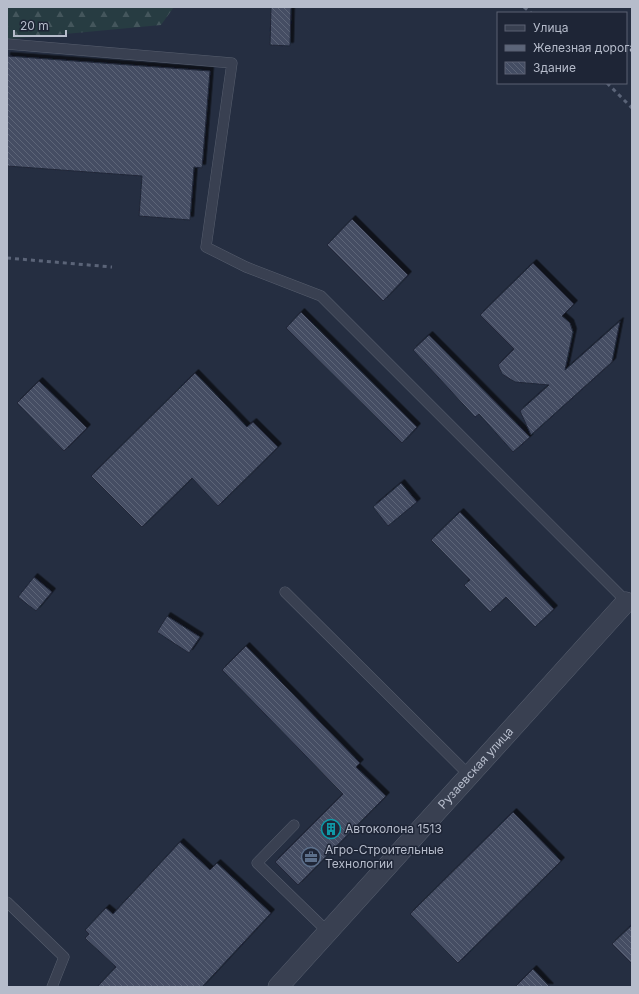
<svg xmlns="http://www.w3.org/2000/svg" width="639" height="994" viewBox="0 0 639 994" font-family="Inter,sans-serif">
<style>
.forest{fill:url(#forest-firs)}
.building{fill:url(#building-back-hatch);stroke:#202738;filter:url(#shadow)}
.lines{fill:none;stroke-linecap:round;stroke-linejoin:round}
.lane-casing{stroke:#575e6e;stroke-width:11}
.street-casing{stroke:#575e6e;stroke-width:21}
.lane{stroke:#394051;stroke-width:10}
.street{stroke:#394051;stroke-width:20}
.rail{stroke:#5b6478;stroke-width:3;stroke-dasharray:4 4;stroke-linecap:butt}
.labels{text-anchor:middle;stroke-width:3;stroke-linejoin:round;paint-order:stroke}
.street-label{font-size:12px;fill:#b6bccb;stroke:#1e2536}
.poi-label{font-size:12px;fill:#b6bccb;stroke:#1e2536;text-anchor:start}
</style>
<defs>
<pattern id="forest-firs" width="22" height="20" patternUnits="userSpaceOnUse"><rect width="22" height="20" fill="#273c42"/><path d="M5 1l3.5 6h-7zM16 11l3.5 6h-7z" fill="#44565c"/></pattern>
<pattern id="building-back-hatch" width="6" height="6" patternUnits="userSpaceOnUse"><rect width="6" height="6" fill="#444d63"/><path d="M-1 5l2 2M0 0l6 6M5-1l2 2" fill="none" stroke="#5d6578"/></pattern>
<filter id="shadow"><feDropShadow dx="3.5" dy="-3.5" stdDeviation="0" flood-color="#0009"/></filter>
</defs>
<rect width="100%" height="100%" fill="#252e41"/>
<polygon class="forest" points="7,7 174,7 161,25 12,39 7,39"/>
<g class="building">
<polygon points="271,7 291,7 290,46 270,45"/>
<polygon points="7,56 210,71 202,168 194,167 190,220 139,216 142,176 7,166"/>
<polygon points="352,219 408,275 383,301 327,245"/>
<polygon points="533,263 574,304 562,316 570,323 573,332 565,370 620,321 612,362 531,435 520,411 549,385 515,382 502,374 498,365 514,349 480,315"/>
<polygon points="301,312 417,427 402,443 286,328"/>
<polygon points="429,335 530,437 513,452 479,414 475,417 413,350"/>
<polygon points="195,373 247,427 253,422 278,447 218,506 192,478 142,527 91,476"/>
<polygon points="39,381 87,428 64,451 17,403"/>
<polygon points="401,483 417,502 388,526 373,507"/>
<polygon points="460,512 554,609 535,627 506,597 490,612 464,585 470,580 431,540"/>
<polygon points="34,577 52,592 36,611 18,597"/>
<polygon points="167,616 200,637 189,653 157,632"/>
<polygon points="246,646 360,763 356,767 386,796 298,885 275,862 343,794 222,670"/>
<polygon points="513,812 561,861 458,963 410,914"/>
<polygon points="180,842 210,870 217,863 271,913 202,987 97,987 116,967 85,938 89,934 85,930 106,908 113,914"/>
<polygon points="632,925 632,964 612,944"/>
<polygon points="533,969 550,987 515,987"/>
</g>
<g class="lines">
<defs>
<g id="lane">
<polyline points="7,44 232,63 206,247 246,267 321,296 629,604"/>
<polyline points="285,592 469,775"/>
<polyline points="294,825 257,863 327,931"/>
<polyline points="7,902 64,957 52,987"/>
</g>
<g id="street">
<path id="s1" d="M278,987L626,602"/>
</g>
</defs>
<use href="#lane" class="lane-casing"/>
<use href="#street" class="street-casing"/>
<use href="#lane" class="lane"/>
<use href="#street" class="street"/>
<g class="rail">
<polyline points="524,7 531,13"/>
<polyline points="607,83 632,108"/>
<polyline points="7,258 112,267"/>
</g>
</g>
<defs>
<symbol id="building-ring" viewBox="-11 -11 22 22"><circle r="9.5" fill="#1e2536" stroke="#0f9aa8" stroke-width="1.5"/><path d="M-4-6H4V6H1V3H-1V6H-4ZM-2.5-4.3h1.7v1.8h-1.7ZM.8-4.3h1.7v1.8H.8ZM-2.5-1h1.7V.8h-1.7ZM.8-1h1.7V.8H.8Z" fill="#0f9aa8"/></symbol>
<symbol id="office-ring" viewBox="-11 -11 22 22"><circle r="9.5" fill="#1e2536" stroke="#5c6f8a" stroke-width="1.5"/><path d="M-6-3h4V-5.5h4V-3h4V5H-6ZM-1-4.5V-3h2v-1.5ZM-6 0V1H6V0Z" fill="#5c6f8a"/></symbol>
</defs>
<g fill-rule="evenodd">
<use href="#building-ring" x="320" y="818" width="22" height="22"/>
<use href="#office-ring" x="300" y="846" width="22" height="22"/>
</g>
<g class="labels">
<g class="street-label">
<text dy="4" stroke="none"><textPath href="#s1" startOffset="295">Рузаевская улица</textPath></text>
</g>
<g class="poi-label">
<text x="345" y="833">Автоколона 1513</text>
<text x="325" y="854">Агро-Строительные<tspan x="325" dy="14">Технологии</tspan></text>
</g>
</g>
<rect width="639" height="994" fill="none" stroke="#b6bccb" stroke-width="16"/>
<rect x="497" y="12" width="130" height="72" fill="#1e2536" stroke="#5b6172"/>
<rect x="505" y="25" width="20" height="6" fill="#394051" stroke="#5b6172"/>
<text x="533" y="32" font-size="12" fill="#b6bccb">Улица</text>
<rect x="505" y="45" width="20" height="6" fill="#5b6478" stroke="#5b6172"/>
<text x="533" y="52" font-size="12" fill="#b6bccb">Железная дорога</text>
<rect x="505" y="62" width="20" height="12" fill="url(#building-back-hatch)" stroke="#5b6172"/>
<text x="533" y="72" font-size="12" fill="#b6bccb">Здание</text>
<path d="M14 30v6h52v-6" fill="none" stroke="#b6bccb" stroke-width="2"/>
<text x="20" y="30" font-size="12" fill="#b6bccb" stroke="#1e2536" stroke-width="3" paint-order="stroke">20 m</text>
</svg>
